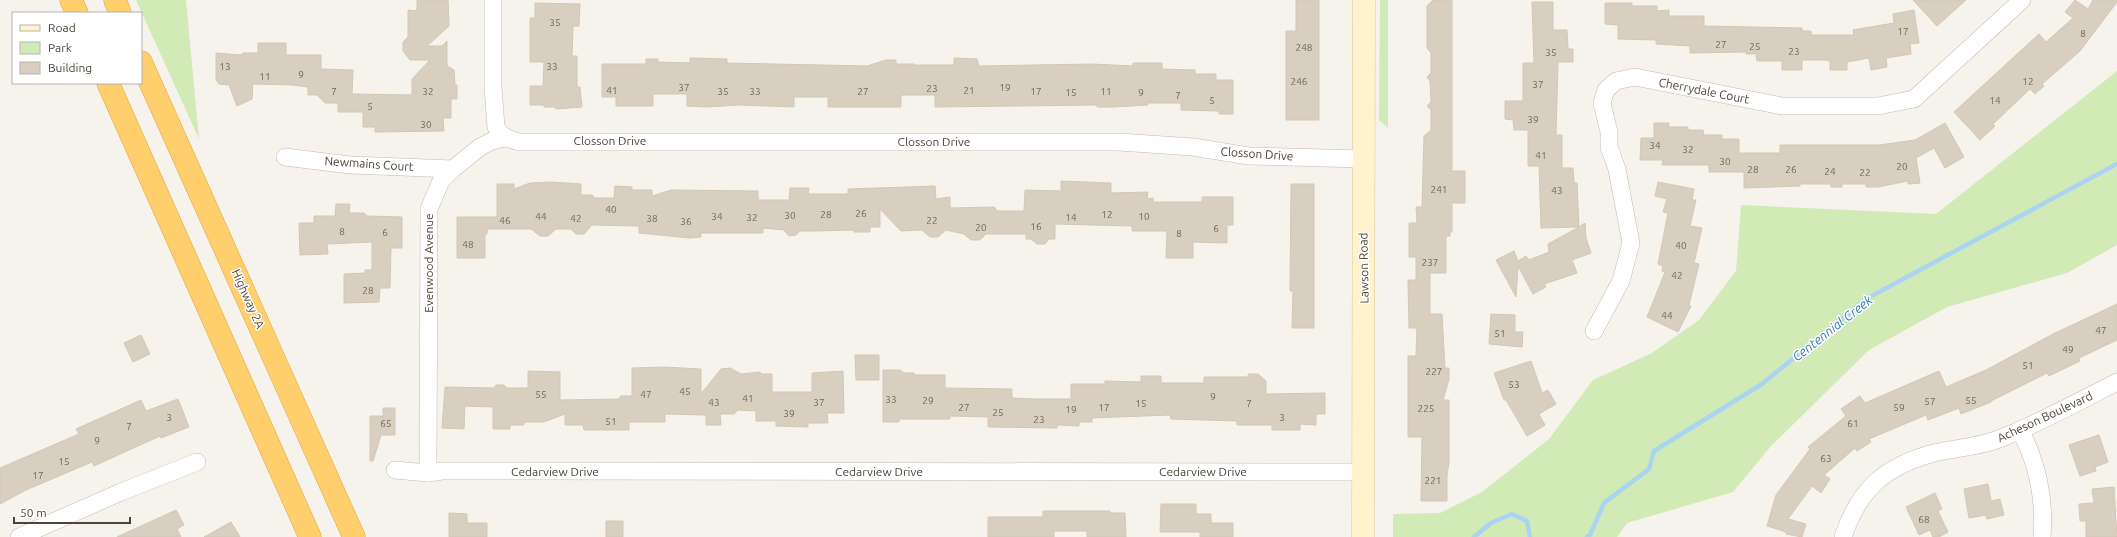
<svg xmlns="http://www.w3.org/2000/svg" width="2117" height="537" viewBox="0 0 2117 537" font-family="Ubuntu,sans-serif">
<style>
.green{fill:#d2eab5}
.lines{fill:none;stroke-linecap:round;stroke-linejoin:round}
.stream{stroke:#a9d4f2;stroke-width:4.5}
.building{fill:#d8cfc1;stroke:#d3c7b4}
.street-casing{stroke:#c2bbae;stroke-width:18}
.secondary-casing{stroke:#d6c79b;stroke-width:23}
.highway-casing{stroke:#e0a43c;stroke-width:23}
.street{stroke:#fff;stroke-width:17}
.secondary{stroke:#fff3cd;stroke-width:22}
.highway{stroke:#ffcf6e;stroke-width:22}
.labels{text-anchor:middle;stroke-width:3;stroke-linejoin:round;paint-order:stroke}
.number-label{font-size:10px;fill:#6e675b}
.street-label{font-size:12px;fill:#4b4439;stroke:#fff}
.water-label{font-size:13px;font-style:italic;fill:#2e7ab2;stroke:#fff}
</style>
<rect width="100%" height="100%" fill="#f6f3ec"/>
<g class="green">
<polygon points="136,0 186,0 199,139"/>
<polygon points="1380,0 1388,0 1388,128 1379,120"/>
<polygon points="2117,71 2117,245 2067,273 1947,307 1869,350 1771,446 1733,492 1627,523 1617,537 1393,537 1393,514 1440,513 1482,492 1549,439 1593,380 1652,353 1699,320 1736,271 1741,205 1936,214"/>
</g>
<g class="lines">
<g class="stream">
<polyline points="1474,537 1491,523 1512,514 1527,521 1530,537"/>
<polyline points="1587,537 1590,535 1604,503 1649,469 1654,451 1762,384 1866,299 2117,164"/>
</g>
</g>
<g class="building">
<polygon points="417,0 448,0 449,26 427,46 442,46 447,41 447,66 454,70 455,85 457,85 457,99 451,99 451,118 443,118 444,131 375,132 375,127 363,127 363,112 338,112 338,103 325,103 317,95 308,95 308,87 293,85 253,84 252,99 237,106 229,85 219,84 216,80 216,53 241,55 243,53 258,53 258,43 286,43 286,55 321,55 321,69 353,70 352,94 412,95 412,79 430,60 410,60 403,51 403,42 408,37 408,10 417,11"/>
<polygon points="1296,0 1319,0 1319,120 1286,120 1286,31 1296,31"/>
<polygon points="1433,0 1452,0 1452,171 1465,171 1465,203 1452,203 1452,232 1450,232 1450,236 1446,236 1446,273 1430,273 1430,314 1442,314 1445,368 1449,368 1449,379 1443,400 1449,400 1449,463 1447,475 1447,501 1421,501 1422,437 1408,437 1408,356 1416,356 1417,328 1409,328 1408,280 1416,280 1416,257 1409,257 1409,223 1417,223 1416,207 1422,207 1424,136 1431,130 1431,110 1427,106 1431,102 1430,81 1427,77 1431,73 1431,53 1427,48 1427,6"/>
<polygon points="1913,0 1966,0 1937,26"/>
<polygon points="2075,0 2088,9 2093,0 2117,0 2117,2 2080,51 2042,84 2044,86 2035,94 2030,89 1993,124 1995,126 1980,140 1954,112 2039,34 2046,42 2073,18 2065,12"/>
<polygon points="1532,2 1553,2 1553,30 1567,30 1568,49 1573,49 1573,62 1558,62 1556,135 1562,135 1562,168 1573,168 1574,183 1577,183 1579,227 1585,223 1586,238 1591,253 1572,260 1577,273 1544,284 1546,287 1533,294 1518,266 1516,297 1496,260 1514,251 1518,261 1526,256 1529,260 1549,252 1548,244 1579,227 1541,228 1539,166 1528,166 1528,130 1514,130 1513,120 1505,119 1505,101 1523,101 1523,63 1534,63"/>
<polygon points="535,3 580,4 579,26 573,26 572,56 577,56 577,87 580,87 582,107 556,109 555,107 544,107 544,105 530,105 530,86 543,86 544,62 530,62 530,18 535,18"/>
<polygon points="1605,3 1632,3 1632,6 1657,6 1657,11 1669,10 1669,16 1704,16 1704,26 1802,28 1802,31 1811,31 1811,35 1854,35 1853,30 1894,23 1893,14 1914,10 1919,43 1910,44 1911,54 1886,58 1887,67 1871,70 1869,58 1847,62 1847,70 1830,70 1830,61 1826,60 1802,60 1802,70 1782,70 1782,61 1757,61 1756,54 1746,54 1746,52 1690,53 1690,46 1656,44 1656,40 1618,39 1618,25 1605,24"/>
<polygon points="690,58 727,59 727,63 867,66 886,60 896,60 896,64 914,64 914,65 954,65 954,58 977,59 979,66 1091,64 1133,66 1133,63 1162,63 1162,69 1195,70 1195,74 1216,74 1216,80 1233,80 1233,114 1219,114 1219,111 1181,110 1181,103 1148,103 1148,105 1113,107 1097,107 1097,105 935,107 935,95 901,95 901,107 828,107 828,97 794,97 794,107 738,105 707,107 687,106 687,94 653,94 653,106 616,106 616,97 602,97 602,64 646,64 646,59 658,59 658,62 690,63"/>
<polygon points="1654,123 1669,123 1669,127 1688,127 1688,130 1703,130 1704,135 1722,135 1722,139 1739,139 1739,153 1780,153 1780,145 1879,145 1915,140 1945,123 1964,157 1945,168 1934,148 1916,158 1920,183 1908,184 1908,181 1878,187 1866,187 1866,184 1842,184 1842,187 1831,187 1831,184 1800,184 1800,186 1744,188 1744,172 1709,172 1709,165 1662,165 1663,160 1640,160 1641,138 1654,138"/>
<polygon points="1061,181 1111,183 1111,193 1148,192 1147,199 1153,198 1153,202 1202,202 1202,197 1233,197 1233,225 1227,225 1227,243 1193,242 1193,258 1166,258 1167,231 1132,231 1132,226 1055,224 1055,239 1049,239 1045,244 1037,244 1031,239 1026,239 1026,234 986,234 980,240 971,240 964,234 946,230 938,237 930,237 922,230 901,231 880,209 880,227 870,227 870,232 854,232 854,230 814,231 800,231 796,235 789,236 784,230 763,228 763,233 701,233 701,237 690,238 639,233 639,226 592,225 584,234 576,234 571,229 556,229 548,236 540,236 531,229 487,229 487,234 485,234 485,258 457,258 457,217 497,217 497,184 514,184 514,189 530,183 551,182 581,184 581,195 592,195 595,198 614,198 615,186 632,187 632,190 652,190 652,196 671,190 758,191 758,200 789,200 790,188 809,188 808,194 848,194 848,189 935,186 936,199 950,197 950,208 994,207 996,209 996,211 1024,211 1025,190 1061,191"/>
<polygon points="1658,182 1694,189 1692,200 1696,200 1690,226 1702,228 1694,263 1699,264 1689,305 1691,306 1678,332 1647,317 1665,272 1662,271 1663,266 1658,264 1668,213 1663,212 1667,199 1655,196"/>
<polygon points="1291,184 1314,184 1314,328 1292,328 1293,291 1290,291"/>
<polygon points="336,204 350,204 349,213 364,213 367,216 402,217 402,248 391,248 390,288 380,288 379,302 344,303 344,274 365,273 365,270 372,270 372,242 327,244 328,254 300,255 299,223 314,223 314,216 335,216"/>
<polygon points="2117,304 2117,340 2079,358 2080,361 2049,376 2047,373 1991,401 1991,402 1961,414 1959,408 1928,420 1926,415 1869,439 1871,442 1857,451 1855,448 1824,475 1830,479 1821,493 1812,486 1788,519 1806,524 1802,537 1786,534 1786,532 1767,526 1776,495 1810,449 1808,447 1846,416 1841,409 1860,396 1865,403 1939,371 1946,387 1986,370 2053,334"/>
<polygon points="1491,314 1515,315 1515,332 1523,332 1522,347 1489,344"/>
<polygon points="141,335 150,354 133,362 124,343"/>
<polygon points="855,355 879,355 879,380 856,380"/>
<polygon points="1531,361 1542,393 1548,390 1556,404 1539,414 1545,425 1527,436 1506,400 1504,400 1494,373"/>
<polygon points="664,367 701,369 701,394 721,369 730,368 741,374 760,372 761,374 772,374 772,392 812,392 812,373 843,371 844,413 827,413 828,423 808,423 808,427 776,426 776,421 756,421 756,411 738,410 734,414 720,414 721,425 706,425 706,415 665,414 665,422 629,422 629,430 584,430 583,425 565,425 565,414 544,422 524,422 524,425 510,425 510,429 493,429 493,407 465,406 464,429 442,428 445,387 494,388 496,385 504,385 507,388 528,388 528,371 560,372 560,400 620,399 620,396 632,396 632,368"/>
<polygon points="883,370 900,370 904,373 914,373 914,375 945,375 945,388 1012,389 1012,398 1035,399 1071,399 1071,384 1105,384 1105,381 1141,382 1141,376 1161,376 1161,383 1204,383 1204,377 1247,377 1249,374 1258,374 1266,381 1266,394 1325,393 1325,414 1316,414 1316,425 1300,424 1300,430 1272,430 1272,425 1237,425 1237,421 1171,419 1170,415 1092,418 1092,422 1079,422 1079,426 1057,425 1057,428 988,427 988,417 950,416 950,419 899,419 899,422 883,422"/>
<polygon points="178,399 189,427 161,438 160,436 94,466 92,462 26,490 0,504 0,468 79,434 76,429 141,400 146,411"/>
<polygon points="383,408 395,408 395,435 381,435 373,461 370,461 370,416 383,416"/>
<polygon points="2099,435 2108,462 2095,467 2096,471 2080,476 2069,445"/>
<polygon points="1988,484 1991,501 2000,499 2004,515 1987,519 1986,515 1969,518 1964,489"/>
<polygon points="2114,487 2117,537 2086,537 2086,521 2080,521 2079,504 2094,503 2092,489"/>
<polygon points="1935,493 1942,509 1938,511 1948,532 1939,537 1933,537 1930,530 1919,535 1906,507"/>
<polygon points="1161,504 1196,504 1196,514 1211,514 1211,523 1233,523 1233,537 1200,537 1200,532 1160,532"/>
<polygon points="176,510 184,525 177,529 181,537 117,537"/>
<polygon points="1043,511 1110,511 1110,513 1125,513 1126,537 1087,537 1087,531 1054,531 1054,537 988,537 988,517 1043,517"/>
<polygon points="449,513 467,514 467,523 487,523 487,537 449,537"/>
<rect x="606" y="521" width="17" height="16"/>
<polygon points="231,522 240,537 204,537"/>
</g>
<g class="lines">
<defs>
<g id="street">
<path d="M493,0V87L496,127C501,137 509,139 519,142H1119L1193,147L1249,156L1362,159"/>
<polyline points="285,157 350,165 453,169"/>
<polyline points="1594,331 1621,281 1631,243 1617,169 1609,147 1609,132 1602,103 1606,90 1616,81 1635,77 1782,106 1878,106 1914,99 2022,0"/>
<path d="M2020,430C2038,464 2045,498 2042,537"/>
<polyline points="395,470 428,473 442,471 1363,472"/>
<polyline points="428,473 429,209 441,181 453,169 480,147 492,141 505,138"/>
<polyline points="19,537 121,492 197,462"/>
<path d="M1843,537C1859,489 1885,466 1934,453C1956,448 1978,447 1999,439C2040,423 2078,402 2117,382"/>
</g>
<polyline id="secondary" points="1363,537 1364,0"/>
<g id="highway">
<polyline points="71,0 77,13"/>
<polyline points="115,0 120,13"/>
<polyline points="141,62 354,537"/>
<polyline points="108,83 310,537"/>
</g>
</defs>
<use href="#street" class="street-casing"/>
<use href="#secondary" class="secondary-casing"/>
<use href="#highway" class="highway-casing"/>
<use href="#street" class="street"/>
<use href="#secondary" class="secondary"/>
<use href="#highway" class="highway"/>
</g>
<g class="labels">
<g class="number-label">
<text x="555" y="26">35</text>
<text x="1903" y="35">17</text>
<text x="2083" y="37">8</text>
<text x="1721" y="48">27</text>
<text x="1755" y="50">25</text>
<text x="1304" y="51">248</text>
<text x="1794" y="55">23</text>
<text x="1551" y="56">35</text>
<text x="225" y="70">13</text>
<text x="552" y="70">33</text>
<text x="301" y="78">9</text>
<text x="265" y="80">11</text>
<text x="1299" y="85">246</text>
<text x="2028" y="85">12</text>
<text x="1538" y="88">37</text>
<text x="684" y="91">37</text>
<text x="1005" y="91">19</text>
<text x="932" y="92">23</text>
<text x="612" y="94">41</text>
<text x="969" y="94">21</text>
<text x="334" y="95">7</text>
<text x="428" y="95">32</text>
<text x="723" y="95">35</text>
<text x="755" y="95">33</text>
<text x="863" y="95">27</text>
<text x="1036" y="95">17</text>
<text x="1106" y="95">11</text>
<text x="1071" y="96">15</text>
<text x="1141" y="96">9</text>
<text x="1178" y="99">7</text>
<text x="1212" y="104">5</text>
<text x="1995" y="104">14</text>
<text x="370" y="110">5</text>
<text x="1533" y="123">39</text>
<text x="426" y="128">30</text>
<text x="1655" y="149">34</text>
<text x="1688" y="153">32</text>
<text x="1541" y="159">41</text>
<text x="1725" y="165">30</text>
<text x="1902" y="170">20</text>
<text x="1753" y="173">28</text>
<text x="1791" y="173">26</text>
<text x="1830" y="175">24</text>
<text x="1865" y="176">22</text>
<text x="1439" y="193">241</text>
<text x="1557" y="194">43</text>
<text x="611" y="213">40</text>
<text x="861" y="217">26</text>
<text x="826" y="218">28</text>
<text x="1107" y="218">12</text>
<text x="790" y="219">30</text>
<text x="541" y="220">44</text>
<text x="717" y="220">34</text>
<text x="1144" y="220">10</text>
<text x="752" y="221">32</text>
<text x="1071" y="221">14</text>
<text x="576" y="222">42</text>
<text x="652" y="222">38</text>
<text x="505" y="224">46</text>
<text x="932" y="224">22</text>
<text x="686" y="225">36</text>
<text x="1036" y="230">16</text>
<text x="981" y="231">20</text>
<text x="1216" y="232">6</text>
<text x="342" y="235">8</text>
<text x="385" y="236">6</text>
<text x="1179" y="237">8</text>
<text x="468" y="248">48</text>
<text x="1681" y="249">40</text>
<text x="1430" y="266">237</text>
<text x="1677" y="279">42</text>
<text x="368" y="294">28</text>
<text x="1667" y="319">44</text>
<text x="2101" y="334">47</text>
<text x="1500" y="337">51</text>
<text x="2068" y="353">49</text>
<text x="2028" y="369">51</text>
<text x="1434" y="375">227</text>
<text x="1514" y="388">53</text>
<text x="685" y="395">45</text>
<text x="541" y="398">55</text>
<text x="646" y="398">47</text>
<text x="1213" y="400">9</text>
<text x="748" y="402">41</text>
<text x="891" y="403">33</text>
<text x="928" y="404">29</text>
<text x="1971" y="404">55</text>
<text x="1930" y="405">57</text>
<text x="714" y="406">43</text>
<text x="819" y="406">37</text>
<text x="1141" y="407">15</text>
<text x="1249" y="407">7</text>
<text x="964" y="411">27</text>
<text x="1104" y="411">17</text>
<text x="1899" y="411">59</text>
<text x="1426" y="412">225</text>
<text x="1071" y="413">19</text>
<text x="998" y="416">25</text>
<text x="789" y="417">39</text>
<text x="169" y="421">3</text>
<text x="1282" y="421">3</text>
<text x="1039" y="423">23</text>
<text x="611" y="425">51</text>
<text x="386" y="427">65</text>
<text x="1853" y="427">61</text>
<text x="129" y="430">7</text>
<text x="97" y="444">9</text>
<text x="1826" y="462">63</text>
<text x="64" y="465">15</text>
<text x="38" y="479">17</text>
<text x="1433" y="484">221</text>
<text x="1924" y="523">68</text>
</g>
<g class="street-label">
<text transform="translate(1704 91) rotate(11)" y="4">Cherrydale Court</text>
<text x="610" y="145">Closson Drive</text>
<text x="934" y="146">Closson Drive</text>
<text transform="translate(1257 154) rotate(4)" y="4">Closson Drive</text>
<text transform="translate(369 164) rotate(4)" y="4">Newmains Court</text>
<text transform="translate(429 263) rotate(-90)" y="4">Evenwood Avenue</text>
<text transform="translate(1364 268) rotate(-91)" y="4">Lawson Road</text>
<text transform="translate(248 299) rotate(66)" y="4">Highway 2A</text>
<text transform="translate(2045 417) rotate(-25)" y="4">Acheson Boulevard</text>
<text x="555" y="476">Cedarview Drive</text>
<text x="879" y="476">Cedarview Drive</text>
<text x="1203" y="476">Cedarview Drive</text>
</g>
<g class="water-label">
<text transform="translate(1832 328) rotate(-38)" y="5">Centennial Creek</text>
</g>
</g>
<rect x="12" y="12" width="130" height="72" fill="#ffffff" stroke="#b7b4b0"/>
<rect x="20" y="25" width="20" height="6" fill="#fff3cd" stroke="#b7b4b0"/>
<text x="48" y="32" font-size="12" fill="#4b4439">Road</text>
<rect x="20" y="42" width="20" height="12" fill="#d2eab5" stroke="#b7b4b0"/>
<text x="48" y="52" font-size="12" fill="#4b4439">Park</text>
<rect x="20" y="62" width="20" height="12" fill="#d8cfc1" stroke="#b7b4b0"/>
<text x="48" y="72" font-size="12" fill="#4b4439">Building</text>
<path d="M14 517v6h116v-6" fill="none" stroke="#4b4439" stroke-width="2"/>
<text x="20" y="517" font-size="12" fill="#4b4439" stroke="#ffffff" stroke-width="3" paint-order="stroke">50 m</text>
</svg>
